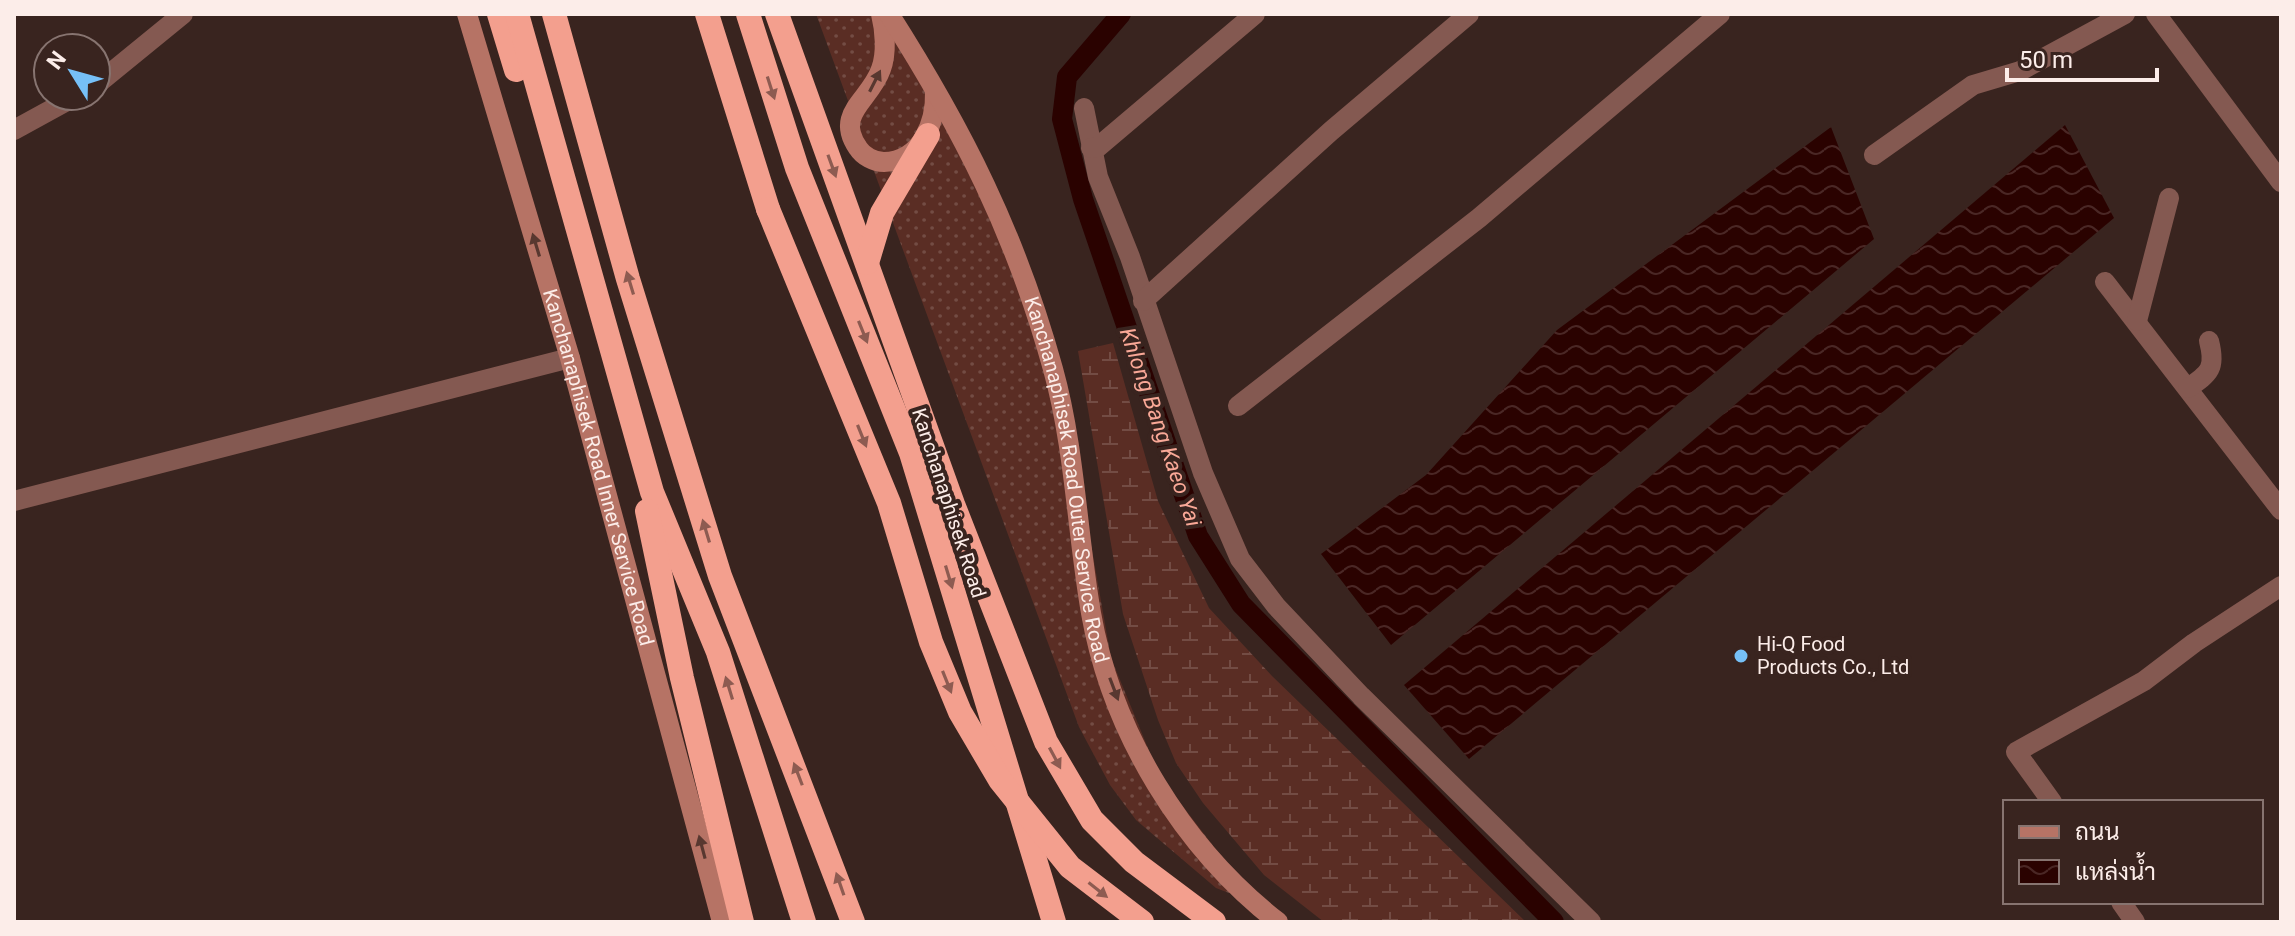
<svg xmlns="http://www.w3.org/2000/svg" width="2295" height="936" viewBox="0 0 2295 936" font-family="Roboto,Sarabun,sans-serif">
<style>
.grass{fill:url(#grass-dots)}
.wetland{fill:url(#wetland-marsh)}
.water{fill:url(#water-waves)}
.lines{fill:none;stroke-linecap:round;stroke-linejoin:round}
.canal{stroke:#2a0200;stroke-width:20}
.street{stroke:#845951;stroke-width:20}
.secondary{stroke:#b67365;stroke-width:20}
.highway{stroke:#f39f8e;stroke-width:24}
.highway-bridge{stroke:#f39f8e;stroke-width:24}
.oneway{fill:#583830}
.oneway2{fill:#8d5b51}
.poi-dot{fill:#76c0f7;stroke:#39241f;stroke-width:3}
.labels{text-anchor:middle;stroke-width:8;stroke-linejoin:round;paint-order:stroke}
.street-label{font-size:20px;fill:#fcede9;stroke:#39241f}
.poi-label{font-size:20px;fill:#fcede9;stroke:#39241f;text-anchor:start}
.water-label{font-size:22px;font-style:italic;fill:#f9a897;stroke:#39241f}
</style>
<defs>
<pattern id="grass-dots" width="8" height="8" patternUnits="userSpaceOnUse" patternTransform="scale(2)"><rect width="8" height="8" fill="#5a2d24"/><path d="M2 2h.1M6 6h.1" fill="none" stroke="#734c44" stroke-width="1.8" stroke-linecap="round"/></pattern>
<pattern id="wetland-marsh" width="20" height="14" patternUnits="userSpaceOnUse" patternTransform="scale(2)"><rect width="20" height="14" fill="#5a2d24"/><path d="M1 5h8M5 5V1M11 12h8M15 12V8" fill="none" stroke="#734c44"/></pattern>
<pattern id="water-waves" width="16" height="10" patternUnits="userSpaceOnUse" patternTransform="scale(2)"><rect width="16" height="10" fill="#2a0200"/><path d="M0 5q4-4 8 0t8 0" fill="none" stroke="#4a2725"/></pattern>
</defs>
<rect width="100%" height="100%" fill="#39241f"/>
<polygon class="grass" points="816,14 897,14 948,95 1019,238 1060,368 1111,658 1159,775 1227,864 1238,887 1229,893 1216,888 1136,820 1110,785 1079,727"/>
<polygon class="wetland" points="1113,343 1158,501 1209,608 1272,676 1526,922 1324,922 1264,875 1203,803 1176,763 1158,720 1123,614 1078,351"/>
<g class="water">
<polygon points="2065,125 2114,218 1469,759 1404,685"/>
<polygon points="1831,127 1874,239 1391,645 1321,554 1426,475 1557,330"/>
</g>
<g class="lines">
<polyline class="canal" points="1121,14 1067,77 1062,119 1083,199 1198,536 1241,604 1554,922"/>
<g class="street">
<polyline points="2156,14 2281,182"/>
<polyline points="96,85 183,14"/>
<polyline points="1084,108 1098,177 1130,257 1203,473 1240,559 1276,606 1361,696 1591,922"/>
<polyline points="14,130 76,96"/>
<polyline points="1091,148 1098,147 1255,14"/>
<polyline points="1874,155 1973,85 2020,71 2125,14"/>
<polyline points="2105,282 2281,510"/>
<polyline points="1143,301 1331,131 1469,14"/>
<polyline points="2137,321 2169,198"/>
<path d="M2188,388C2210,373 2216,368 2209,341"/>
<polyline points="1238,406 1479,218 1720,14"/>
<polyline points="14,501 570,358"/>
<polyline points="2052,802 2016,752 2144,681 2194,643 2281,586"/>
<polyline points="2121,902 2135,922"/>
</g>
<g class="secondary">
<path id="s1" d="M467,14L570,358L722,922"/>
<path d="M881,14C885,30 887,53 881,69C870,101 834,113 858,148C863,156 874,162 884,162C922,161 936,122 935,91"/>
<path id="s2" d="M889,14C963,130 1016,235 1053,369C1075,448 1077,533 1091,613C1112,733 1183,848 1278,922"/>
</g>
<g class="highway">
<polyline points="499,14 516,70"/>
<polyline points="517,14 652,492 718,652 804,922"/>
<polyline points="554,14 628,279 720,576 853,922"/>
<polyline points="707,14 768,209"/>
<polyline points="748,14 797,168 911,453 1054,922"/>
<polyline points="777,14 953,504 1046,742 1092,820 1134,862 1214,922"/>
<polyline points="867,263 882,213 928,135"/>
<polyline points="647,511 682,678 742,922"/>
</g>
<polyline class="highway-bridge" points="768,209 889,503 931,642 960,712 1000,780 1070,867 1142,922"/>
</g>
<defs><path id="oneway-solid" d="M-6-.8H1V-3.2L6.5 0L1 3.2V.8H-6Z" transform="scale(2)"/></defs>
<g class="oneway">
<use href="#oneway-solid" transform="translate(875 81) rotate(-63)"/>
<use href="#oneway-solid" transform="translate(536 245) rotate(-107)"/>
<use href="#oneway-solid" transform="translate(1114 689) rotate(69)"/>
<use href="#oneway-solid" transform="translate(702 847) rotate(-105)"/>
</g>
<g class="oneway2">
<use href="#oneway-solid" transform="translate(771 88) rotate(72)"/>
<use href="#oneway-solid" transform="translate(832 166) rotate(70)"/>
<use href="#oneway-solid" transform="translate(630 283) rotate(-107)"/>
<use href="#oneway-solid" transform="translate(863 332) rotate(68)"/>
<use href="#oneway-solid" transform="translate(862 436) rotate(68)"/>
<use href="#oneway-solid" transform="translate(706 531) rotate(-107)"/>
<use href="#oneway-solid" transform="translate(949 577) rotate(73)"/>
<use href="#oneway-solid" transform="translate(947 682) rotate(68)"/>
<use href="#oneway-solid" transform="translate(729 688) rotate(-107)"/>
<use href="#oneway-solid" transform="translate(1055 758) rotate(62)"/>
<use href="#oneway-solid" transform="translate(798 774) rotate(-111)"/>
<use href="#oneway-solid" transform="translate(840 884) rotate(-109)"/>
<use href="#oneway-solid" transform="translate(1098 890) rotate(38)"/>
</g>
<circle class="poi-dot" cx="1741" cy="656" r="8"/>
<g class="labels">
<g class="street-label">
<text dy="7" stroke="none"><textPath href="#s1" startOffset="472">Kanchanaphisek Road Inner Service Road</textPath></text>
<text dy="7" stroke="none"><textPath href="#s2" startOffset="504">Kanchanaphisek Road Outer Service Road</textPath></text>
<text transform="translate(949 503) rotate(72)" y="7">Kanchanaphisek Road</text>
</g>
<g class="poi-label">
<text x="1757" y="651">Hi-Q Food<tspan x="1757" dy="23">Products Co., Ltd</tspan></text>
</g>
<g class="water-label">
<text transform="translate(1161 427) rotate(71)" y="8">Khlong Bang Kaeo Yai</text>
</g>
</g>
<rect width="2295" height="936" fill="none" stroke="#fcede9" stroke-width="32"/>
<rect x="2003" y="800" width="260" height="104" fill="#39241f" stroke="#877470" stroke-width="2"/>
<rect x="2019" y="826" width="40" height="12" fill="#b67365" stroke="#877470" stroke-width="2"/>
<text x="2075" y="840" font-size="24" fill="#fcede9">ถนน</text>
<rect x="2019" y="860" width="40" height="24" fill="url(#water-waves)" stroke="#877470" stroke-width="2"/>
<text x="2075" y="880" font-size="24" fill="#fcede9">แหล่งน้ำ</text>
<g transform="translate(72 72) rotate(307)"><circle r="38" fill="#39241f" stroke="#877470" stroke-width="2"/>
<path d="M0-6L14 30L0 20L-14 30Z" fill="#76c0f7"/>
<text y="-12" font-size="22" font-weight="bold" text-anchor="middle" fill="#fcede9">N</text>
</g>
<path d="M2007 68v12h150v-12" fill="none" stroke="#fcede9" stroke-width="4"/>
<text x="2019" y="68" font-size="24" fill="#fcede9" stroke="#39241f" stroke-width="6" paint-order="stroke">50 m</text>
</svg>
